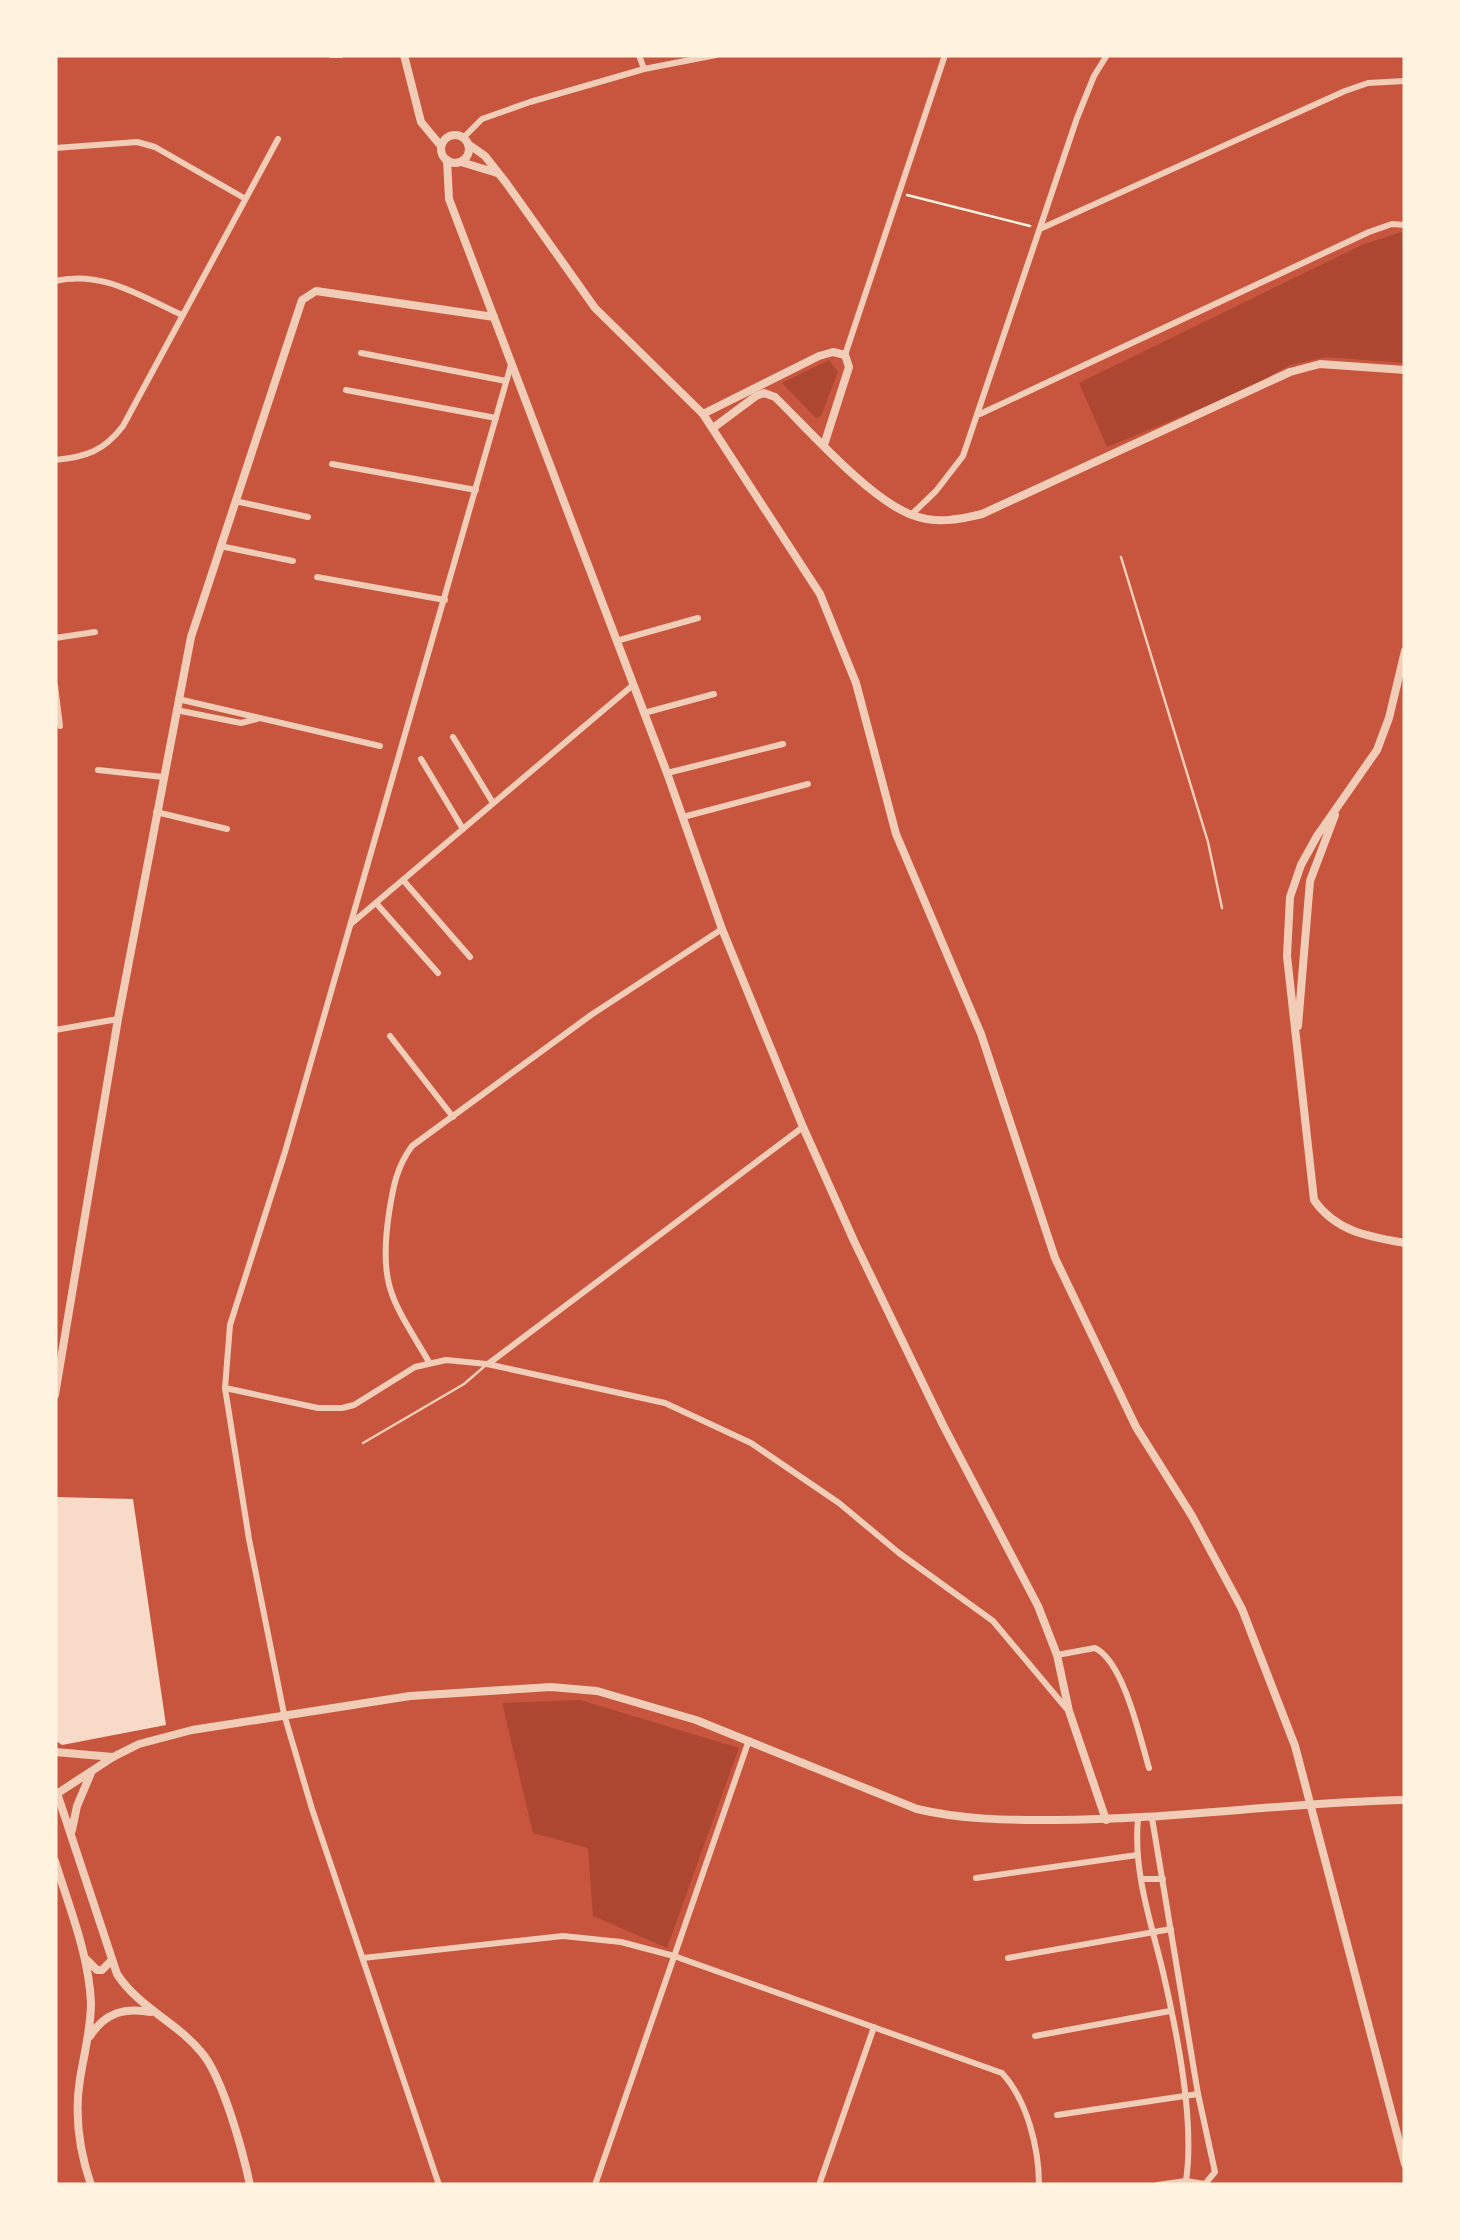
<svg xmlns="http://www.w3.org/2000/svg" width="1460" height="2240" viewBox="0 0 1460 2240" font-family="Raleway,sans-serif">
<style>
.green{fill:#ae4732}
.building{fill:#f7dbc8}
.lines{fill:none;stroke-linecap:round;stroke-linejoin:round}
.path{stroke:#fff3e0;stroke-width:2.5}
.service{stroke:#f1ccb7;stroke-width:2.5}
.minor{stroke:#f1ccb7;stroke-width:6}
.tertiary{stroke:#f1ccb7;stroke-width:8}
</style>
<rect width="100%" height="100%" fill="#c8553d"/>
<g class="green">
<polygon points="1405,231 1405,363 1326,357 1290,365 1238,393 1107,447 1079,383 1364,244"/>
<polygon points="829,360 838,372 821,416 816,418 782,383"/>
<polygon points="580,1700 739,1748 667,1948 593,1916 588,1848 533,1833 502,1703"/>
</g>
<polygon class="building" points="55,1497 133,1499 166,1725 62,1745 55,1740"/>
<g class="lines">
<polyline class="path" points="907,195 1030,226"/>
<g class="service">
<polyline points="1121,557 1208,842 1222,908"/>
<polyline points="363,1443 464,1384 486,1365"/>
</g>
<g class="minor">
<polyline points="331,55 341,55"/>
<polyline points="639,55 644,69"/>
<polyline points="463,138 482,119 530,102 644,69 716,55"/>
<polyline points="55,148 137,142 155,147 244,198"/>
<polyline points="1042,228 1345,91 1368,83 1405,81"/>
<path d="M55,281C103,270 140,296 182,315"/>
<polyline points="361,353 506,381"/>
<polyline points="845,355 945,55"/>
<polyline points="346,390 496,418"/>
<polyline points="980,414 1369,232 1392,224 1405,225"/>
<path d="M55,460C86,457 104,451 123,426L278,139"/>
<polyline points="332,464 476,490"/>
<polyline points="235,501 308,517"/>
<polyline points="911,515 936,491 963,456 1077,118 1094,76 1107,55"/>
<polyline points="220,546 293,561"/>
<polyline points="317,577 445,600"/>
<polyline points="55,638 95,632"/>
<polyline points="616,641 698,618"/>
<polyline points="55,685 60,726"/>
<polyline points="178,699 380,746"/>
<polyline points="176,710 241,723 257,719"/>
<polyline points="644,713 714,694"/>
<polyline points="453,737 493,803"/>
<polyline points="421,759 463,829"/>
<polyline points="98,770 163,777"/>
<polyline points="667,773 783,744"/>
<polyline points="156,812 227,829"/>
<polyline points="683,817 808,784"/>
<polyline points="403,880 470,957"/>
<polyline points="376,903 438,973"/>
<polyline points="352,923 633,685"/>
<polyline points="55,1030 118,1019"/>
<polyline points="390,1036 453,1117"/>
<path d="M429,1362C393,1301 378,1287 389,1213C393,1188 396,1168 412,1146L591,1015L722,929"/>
<polyline points="488,1364 803,1127"/>
<polyline points="225,1388 318,1408 342,1408 354,1405 415,1367 446,1360 487,1364 665,1403 751,1443 839,1503 899,1553 993,1621 1066,1708"/>
<path d="M1057,1655L1095,1648C1124,1662 1140,1738 1149,1768"/>
<polyline points="1152,1818 1198,2094 1215,2172 1205,2184 1186,2181 1157,2185"/>
<path d="M1138,1819C1133,1872 1151,1922 1163,1972C1177,2033 1195,2120 1186,2181"/>
<polyline points="976,1878 1137,1855"/>
<polyline points="1141,1879 1163,1879"/>
<path d="M363,1958L563,1936L621,1942L674,1956L1002,2073C1027,2100 1039,2148 1039,2185"/>
<polyline points="1008,1958 1171,1929"/>
<polyline points="1035,2036 1170,2011"/>
<polyline points="1057,2115 1198,2094"/>
<polyline points="439,2185 312,1809 284,1714 249,1539 225,1388 230,1325 285,1152 511,365"/>
<polyline points="595,2185 749,1740"/>
<polyline points="819,2185 874,2027"/>
</g>
<g class="tertiary">
<polyline points="404,55 421,122 441,146"/>
<circle cx="455" cy="149" r="14"/>
<polyline points="468,144 485,156 507,184 595,308 703,414 820,594 856,683 896,834 981,1034 1055,1258 1136,1427 1192,1516 1242,1609 1295,1746 1405,2164"/>
<polyline points="447,160 449,199 667,773 722,929 803,1127 854,1241 943,1425 1038,1606 1057,1655 1069,1711 1106,1820"/>
<polyline points="461,162 497,173"/>
<polyline points="703,414 819,356 833,352 845,355 849,367 824,445"/>
<path d="M713,428L756,396L764,393L775,397C809,430 869,499 912,515C936,524 958,520 982,514L1290,372L1320,364L1405,370"/>
<path d="M1405,651L1389,718L1377,750L1317,836L1301,865L1290,897L1287,956L1314,1200C1336,1232 1370,1237 1405,1243"/>
<polyline points="1298,1026 1310,881 1335,815"/>
<polyline points="55,1395 118,1019 191,637 302,300 316,291 494,317"/>
<polyline points="55,1752 113,1757"/>
<path d="M57,1793L117,1974C139,2008 177,2022 202,2053C223,2078 243,2152 250,2185"/>
<path d="M55,1795L113,1757L139,1744L192,1730L410,1696L551,1687L597,1691L696,1720L917,1809C963,1820 1007,1820 1054,1820C1171,1820 1287,1802 1405,1800"/>
<polyline points="72,1830 77,1806 91,1773"/>
<path d="M55,1861C69,1907 89,1955 91,2003C91,2029 84,2054 80,2079C74,2116 79,2150 91,2185"/>
<polyline points="86,1959 97,1970 102,1970 112,1960"/>
<path d="M90,2036C105,2013 124,2007 151,2012"/>
</g>
</g>
<rect width="1460" height="2240" fill="none" stroke="#fff3e0" stroke-width="115"/>
</svg>
